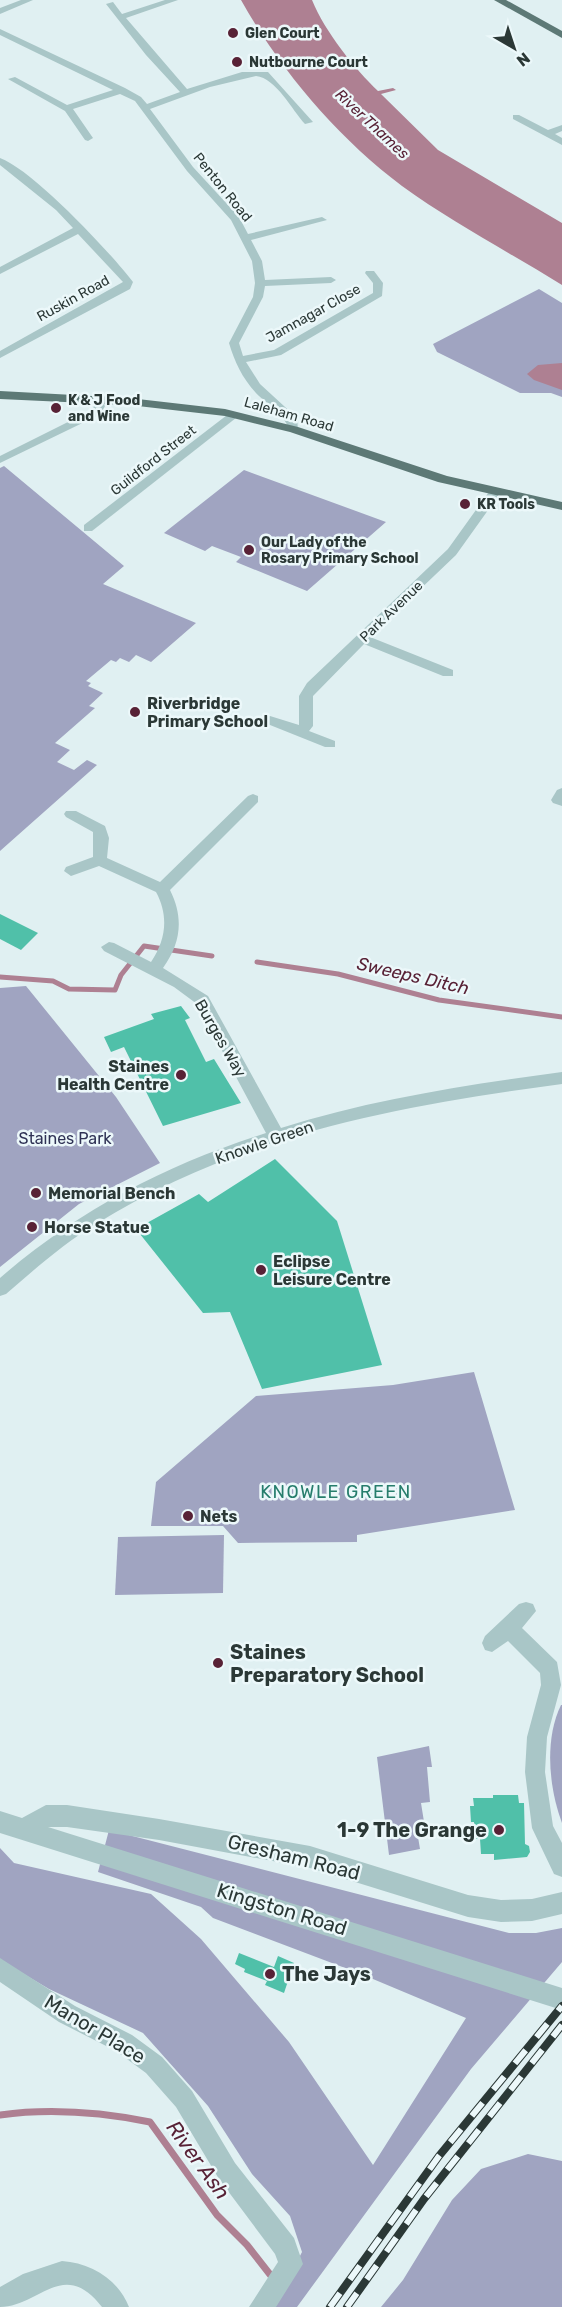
<svg xmlns="http://www.w3.org/2000/svg" width="562" height="2307" viewBox="0 0 562 2307" font-family="Rubik,sans-serif">
<style>
.green{fill:#a0a4c1}
.water{fill:#ae8092}
.lines{fill:none;stroke-linecap:round;stroke-linejoin:round}
.stream-far1{stroke:#ae8092;stroke-width:5}
.stream{stroke:#ae8092;stroke-width:7}
.building{fill:#50c0a9}
.minor{fill:#a9c6c7;fill-rule:evenodd}
.major{fill:#5d7976;fill-rule:evenodd}
.rail-casing{stroke:#2b3836;stroke-width:8}
.rail{stroke:#ecf8fa;stroke-width:6;stroke-dasharray:17;stroke-linecap:butt}
.poi-dot{fill:#582236;stroke:#ecf8fa;stroke-width:2}
.labels{text-anchor:middle;stroke-width:5;stroke-linejoin:round;paint-order:stroke}
.far-poi-label{font-size:14px;font-weight:bold;fill:#2b3836;stroke:#ecf8fa;text-anchor:start}
.far-street-label{font-size:14px;fill:#2b3836;stroke:#ecf8fa}
.far-water-label{font-size:15px;font-style:italic;fill:#582236;stroke:#ecf8fa}
.poi-label{font-size:16px;font-weight:bold;fill:#2b3836;stroke:#ecf8fa;text-anchor:start}
.street-label{font-size:16px;fill:#2b3836;stroke:#ecf8fa}
.park-label{font-size:16px;fill:#2f3255;stroke:#ecf8fa}
.water-label{font-size:18px;font-style:italic;fill:#582236;stroke:#ecf8fa}
.neighbourhood-label{font-size:18px;letter-spacing:1.5px;fill:#267d6c;stroke:#ecf8fa}
.near-poi-label{font-size:20px;font-weight:bold;fill:#2b3836;stroke:#ecf8fa;text-anchor:start}
.near-street-label{font-size:20px;fill:#2b3836;stroke:#ecf8fa}
.near-water-label{font-size:21px;font-style:italic;fill:#582236;stroke:#ecf8fa}
</style>
<rect width="100%" height="100%" fill="#e0f0f2"/>
<g class="green">
<polygon points="539,289 562,303 562,397 551,393 520,393 437,352 433,344"/>
<polygon points="4,466 124,566 103,584 196,623 151,662 136,655 129,662 120,658 116,662 111,660 86,681 91,683 88,686 103,693 89,706 95,708 55,743 70,750 57,762 74,770 87,760 97,765 0,851 0,468"/>
<polygon points="244,470 386,522 307,591 236,562 241,557 212,546 205,551 164,533"/>
<polygon points="26,986 116,1097 160,1163 79,1204 0,1267 0,988"/>
<polygon points="474,1372 515,1510 357,1535 357,1542 238,1543 223,1526 151,1526 156,1482 256,1396 393,1385"/>
<polygon points="224,1535 223,1593 115,1595 118,1537"/>
<path d="M561,1705H562V1823C549,1788 544,1740 561,1705Z"/>
<polygon points="429,1746 432,1767 427,1767 430,1802 421,1803 425,1828 417,1831 420,1849 389,1855 377,1757"/>
<polygon points="109,1830 509,1933 536,1933 562,1928 562,1962 471,2069 297,2307 274,2307 302,2252 290,2216 252,2174 208,2106 143,2033 49,1989 0,1960 0,1848 14,1863 151,1894 201,1939 289,2042 373,2165 466,2018 361,1974 213,1918 201,1907 98,1872"/>
<polygon points="528,2154 562,2161 562,2307 381,2307 403,2280 452,2200 481,2169"/>
</g>
<g class="water">
<path d="M241,0H312C325,32 355,69 378,91L393,88L396,90L381,94L438,150L562,223V285C509,252 453,223 402,186C337,137 281,71 241,0Z"/>
<polygon points="562,363 562,390 534,380 527,374 538,365"/>
</g>
<g class="lines">
<g class="stream-far1">
<polyline points="257,962 338,974 439,1000 562,1017"/>
<polyline points="0,977 53,981 69,989 115,990 121,975 144,946 212,956"/>
</g>
<path class="stream" d="M0,2115C51,2108 100,2112 150,2122L217,2215L247,2245L272,2277"/>
</g>
<g class="building">
<polygon points="0,914 38,933 21,950 0,939"/>
<polygon points="181,1006 190,1018 185,1020 206,1062 214,1059 241,1103 163,1126 124,1047 111,1052 104,1037 154,1019 151,1014"/>
<polygon points="275,1159 337,1221 382,1365 262,1389 230,1312 203,1313 136,1229 199,1194 208,1202"/>
<polygon points="493,1795 518,1795 519,1803 524,1803 525,1844 529,1846 530,1852 527,1857 494,1860 494,1854 481,1854 480,1839 475,1839 474,1822 471,1822 470,1806 474,1806 473,1798 493,1798"/>
<polygon points="239,1953 274,1967 278,1956 294,1963 284,1993 265,1985 267,1981 244,1972 245,1969 235,1964"/>
</g>
<g class="lines">
<g class="minor">
<polygon points="21,0 33,0 0,14 0,8"/>
<path d="M165,0H178L126,18L187,89L242,72H268L313,122L305,124C292,110 276,78 256,76L210,87L150,109L193,167L239,217L248,234L322,217L327,220L251,240L262,261L265,280L331,277L336,280L331,283L265,286L263,297L239,343L243,356L274,350L373,293V283L365,273L366,271H374L383,283L382,296L281,355L246,362L260,384L297,418L298,430H290C282,413 273,409 259,396C243,380 235,363 229,343L253,297L255,283L252,261L231,220L187,171L135,101L120,94L73,109L93,138L88,141L85,140L65,111L8,79L15,77L67,105L113,90L0,35V29L125,88L141,97L147,104L180,92L146,55L106,4L113,2L122,14Z"/>
<polygon points="513,115 519,115 548,130 562,125 562,131 555,134 562,138 562,145 513,119"/>
<path d="M0,158C33,170 110,252 133,282L130,289L0,358V351L123,282L78,234L0,274V267L73,228L56,210L0,165Z"/>
<polygon points="103,395 109,398 101,414 0,463 0,456 92,410 99,396"/>
<polygon points="231,412 241,414 92,531 84,531 84,525"/>
<polygon points="495,488 501,492 456,555 370,637 453,670 453,676 443,676 364,644 313,696 313,726 309,731 335,741 335,747 325,747 265,723 265,717 270,716 299,725 299,696 307,683 448,549 491,489"/>
<polygon points="562,788 562,806 553,803 551,800 557,790"/>
<path d="M253,794L258,796V802L170,890C184,918 181,943 163,968L208,996L281,1128C373,1099 466,1085 562,1072V1084C398,1106 238,1135 96,1224C63,1244 35,1269 6,1294L0,1296V1278C78,1210 168,1164 266,1133L197,1004L174,987L104,951L101,947L109,942L114,943L151,962C166,940 169,916 156,892L99,866L71,876L64,871L66,867L93,857V832L66,817L64,814L66,811H76L105,826L109,838L107,858L160,882L248,796Z"/>
<polygon points="526,1602 533,1604 536,1611 522,1628 557,1662 561,1685 547,1737 545,1772 553,1826 562,1843 562,1877 554,1874 532,1828 525,1772 527,1737 541,1685 540,1673 508,1641 492,1652 485,1650 482,1643 485,1636 519,1604"/>
<polygon points="46,1805 67,1805 159,1819 310,1846 468,1895 501,1900 532,1899 562,1892 562,1914 532,1921 501,1922 468,1917 310,1868 159,1840 67,1827 48,1827 562,1988 562,2010 0,1833 0,1811 22,1818"/>
<polygon points="0,1958 75,2006 132,2035 162,2057 192,2091 235,2163 294,2238 303,2264 276,2307 249,2307 278,2262 275,2254 219,2179 176,2107 146,2073 116,2051 59,2022 0,1982"/>
<path d="M62,2261C91,2263 118,2279 129,2307H102C63,2257 39,2307 0,2307V2287L23,2274Z"/>
</g>
<g class="major">
<polygon points="494,0 506,0 562,31 562,38"/>
<polygon points="0,391 129,398 225,409 298,427 447,476 562,502 562,510 438,482 290,432 225,416 129,405 0,399"/>
</g>
<defs>
<g id="rail">
<polyline points="330,2307 439,2156 562,2006"/>
<polyline points="347,2307 424,2199 562,2025"/>
</g>
</defs>
<use href="#rail" class="rail-casing"/>
<use href="#rail" class="rail"/>
</g>
<g class="poi-dot">
<circle cx="233" cy="33" r="6"/>
<circle cx="237" cy="62" r="6"/>
<circle cx="56" cy="408" r="6"/>
<circle cx="465" cy="504" r="6"/>
<circle cx="249" cy="550" r="6"/>
<circle cx="135" cy="712" r="6"/>
<circle cx="181" cy="1075" r="6"/>
<circle cx="36" cy="1193" r="6"/>
<circle cx="32" cy="1227" r="6"/>
<circle cx="261" cy="1270" r="6"/>
<circle cx="188" cy="1516" r="6"/>
<circle cx="218" cy="1663" r="6"/>
<circle cx="499" cy="1830" r="6"/>
<circle cx="270" cy="1974" r="6"/>
</g>
<g class="labels">
<g class="far-poi-label">
<text x="245" y="38">Glen Court</text>
<text x="249" y="67">Nutbourne Court</text>
<text x="68" y="405">K &amp; J Food<tspan x="68" dy="16">and Wine</tspan></text>
<text x="477" y="509">KR Tools</text>
<text x="261" y="547">Our Lady of the<tspan x="261" dy="16">Rosary Primary School</tspan></text>
</g>
<g class="far-street-label">
<text transform="translate(223 187) rotate(51)" y="5">Penton Road</text>
<text transform="translate(73 298) rotate(-29)" y="5">Ruskin Road</text>
<text transform="translate(313 313) rotate(-29)" y="5">Jamnagar Close</text>
<text transform="translate(289 414) rotate(16)" y="5">Laleham Road</text>
<text transform="translate(153 460) rotate(-38)" y="5">Guildford Street</text>
<text transform="translate(391 611) rotate(-44)" y="5">Park Avenue</text>
</g>
<g class="far-water-label">
<text transform="translate(372 124) rotate(43)" y="5">River Thames</text>
</g>
<g class="poi-label">
<text x="147" y="709">Riverbridge<tspan x="147" dy="18">Primary School</tspan></text>
<text x="169" y="1072" text-anchor="end">Staines<tspan x="169" dy="18">Health Centre</tspan></text>
<text x="48" y="1199">Memorial Bench</text>
<text x="44" y="1233">Horse Statue</text>
<text x="273" y="1267">Eclipse<tspan x="273" dy="18">Leisure Centre</tspan></text>
<text x="200" y="1522">Nets</text>
</g>
<g class="street-label">
<text transform="translate(221 1038) rotate(60)" y="6">Burges Way</text>
<text transform="translate(264 1142) rotate(-19)" y="6">Knowle Green</text>
</g>
<g class="park-label">
<text x="65" y="1144">Staines Park</text>
</g>
<g class="water-label">
<text transform="translate(413 976) rotate(13)" y="6">Sweeps Ditch</text>
</g>
<g class="neighbourhood-label">
<text x="336" y="1498">KNOWLE GREEN</text>
</g>
<g class="near-poi-label">
<text x="230" y="1659">Staines<tspan x="230" dy="23">Preparatory School</tspan></text>
<text x="487" y="1837" text-anchor="end">1-9 The Grange</text>
<text x="282" y="1981">The Jays</text>
</g>
<g class="near-street-label">
<text transform="translate(294 1857) rotate(14)" y="7">Gresham Road</text>
<text transform="translate(282 1909) rotate(17)" y="7">Kingston Road</text>
<text transform="translate(95 2029) rotate(31)" y="7">Manor Place</text>
</g>
<g class="near-water-label">
<text transform="translate(198 2160) rotate(54)" y="7">River Ash</text>
</g>
</g>
<g transform="translate(514 48) rotate(141)" stroke="#ecf8fa" stroke-width="4.5" paint-order="stroke">
<path d="M0-4.5L10 22L0 15L-10 22Z" fill="#2b3836"/>
<text y="-9" font-size="16" font-weight="bold" text-anchor="middle" fill="#2b3836">N</text>
</g>
</svg>
